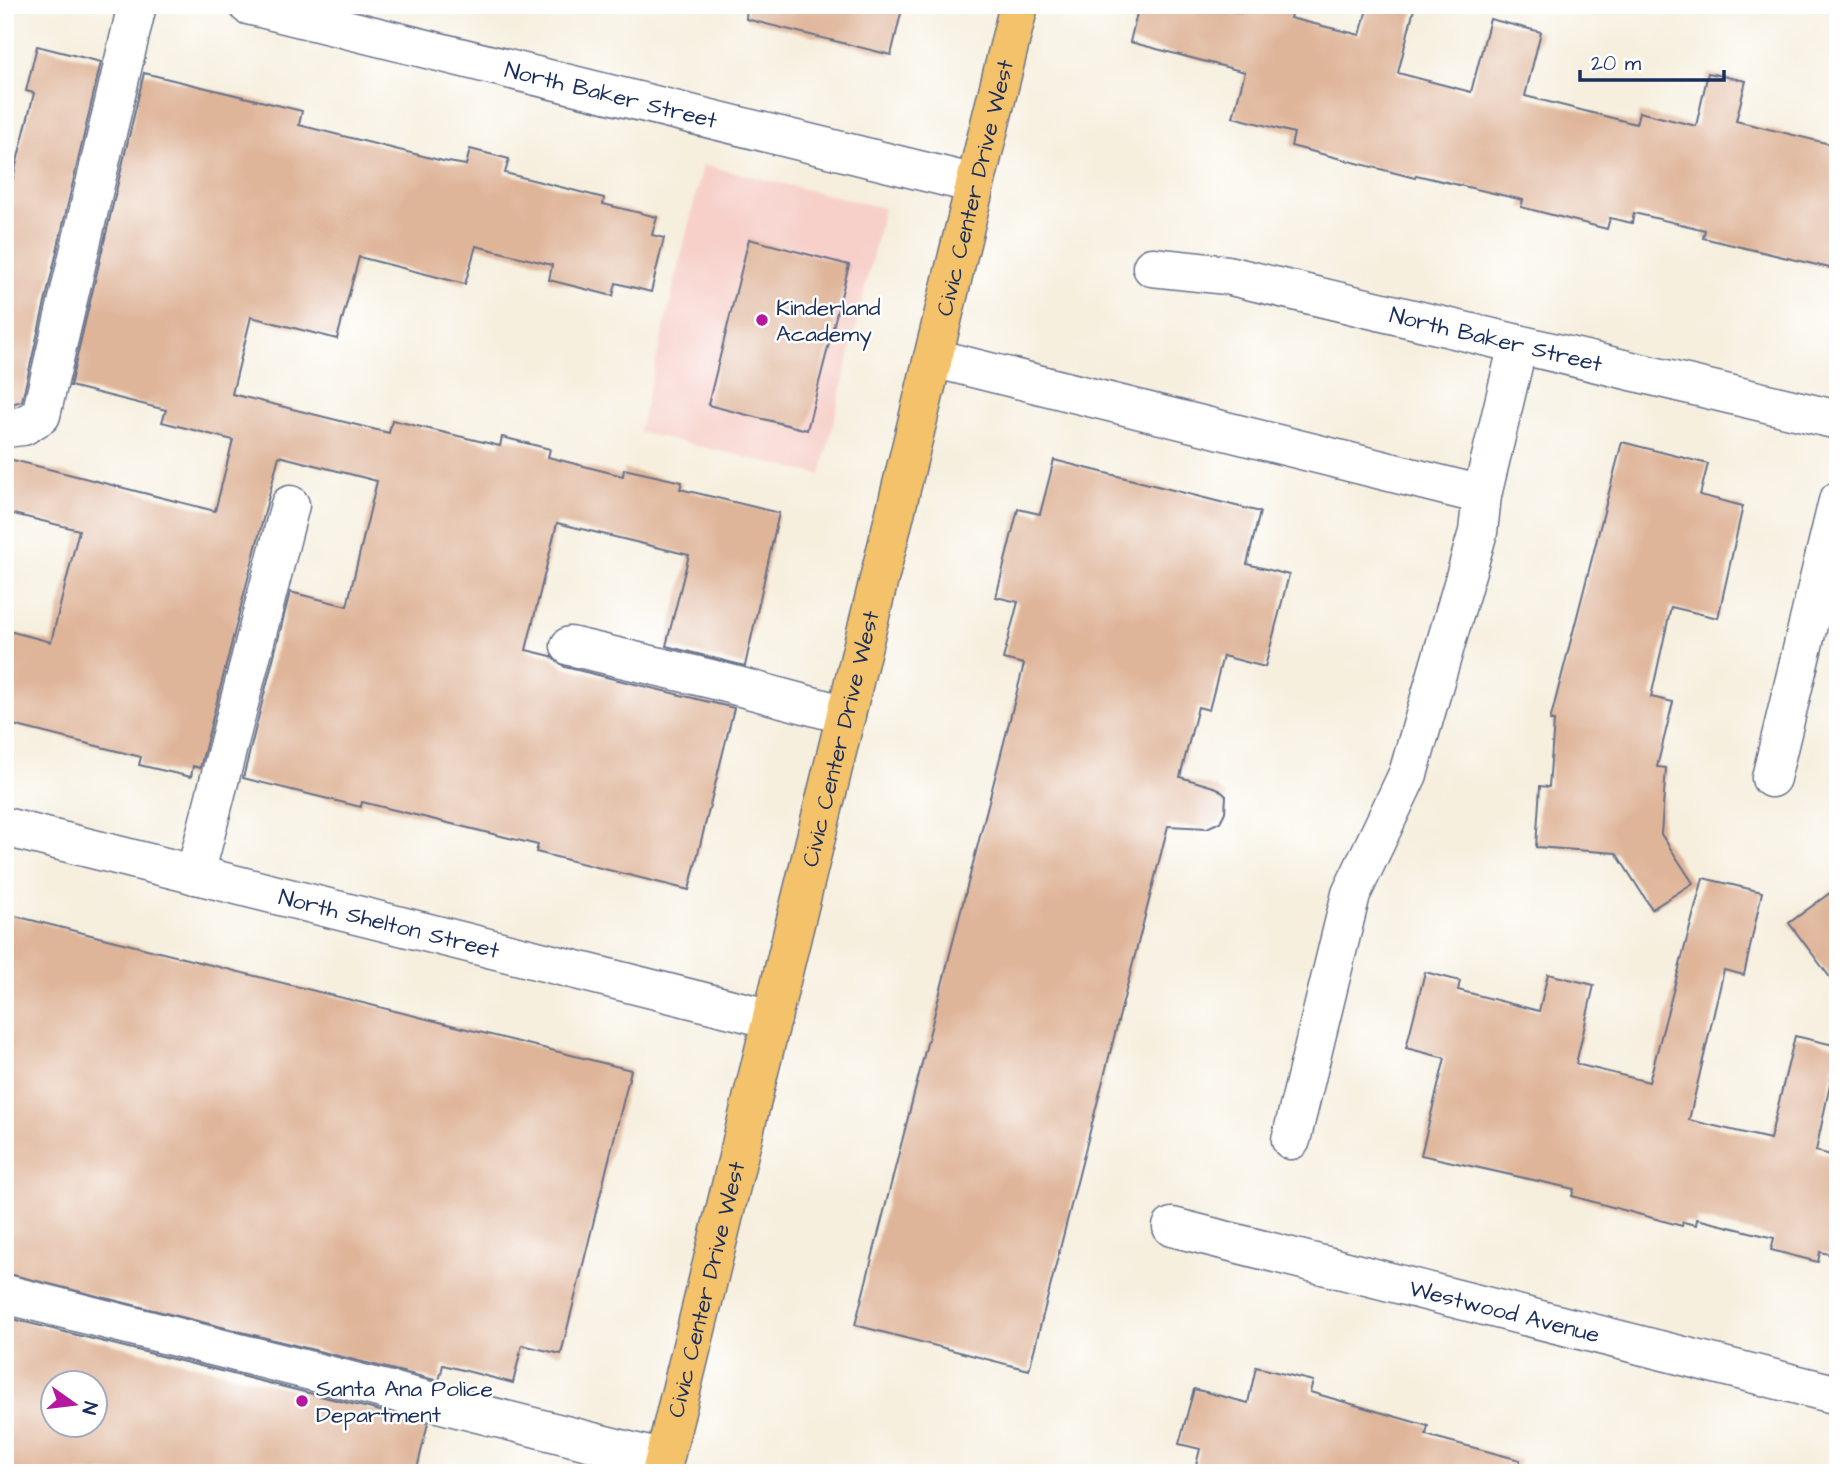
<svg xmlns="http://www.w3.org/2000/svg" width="1843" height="1478" viewBox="0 0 1843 1478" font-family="'Architects Daughter',sans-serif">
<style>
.built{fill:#f7d0ca}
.building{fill:#dfb59a;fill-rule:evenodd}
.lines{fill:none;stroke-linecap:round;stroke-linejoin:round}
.minor-casing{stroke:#68728b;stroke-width:41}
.major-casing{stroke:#68728b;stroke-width:41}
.minor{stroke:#fff;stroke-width:38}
.major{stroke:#f3c26a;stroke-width:38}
.poi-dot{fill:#b5179e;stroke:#fff;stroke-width:2.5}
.labels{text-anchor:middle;stroke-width:5;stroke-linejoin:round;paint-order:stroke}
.street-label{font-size:23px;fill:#1b2f5e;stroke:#fff}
.poi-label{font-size:23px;fill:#1b2f5e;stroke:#fff;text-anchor:start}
</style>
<rect width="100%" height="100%" fill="#fff"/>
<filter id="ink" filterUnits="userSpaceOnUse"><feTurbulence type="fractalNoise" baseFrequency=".0143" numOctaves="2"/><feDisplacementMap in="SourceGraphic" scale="14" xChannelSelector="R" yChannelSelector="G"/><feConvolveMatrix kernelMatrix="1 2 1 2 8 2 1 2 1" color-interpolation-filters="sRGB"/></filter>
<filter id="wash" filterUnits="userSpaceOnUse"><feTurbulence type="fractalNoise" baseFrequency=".00686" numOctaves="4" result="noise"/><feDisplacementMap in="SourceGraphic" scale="28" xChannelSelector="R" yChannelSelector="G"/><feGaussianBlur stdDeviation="1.57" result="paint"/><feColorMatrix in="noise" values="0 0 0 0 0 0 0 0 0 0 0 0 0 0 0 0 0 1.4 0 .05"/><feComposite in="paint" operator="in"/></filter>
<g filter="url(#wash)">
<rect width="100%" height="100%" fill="#f6efde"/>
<polygon class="built" points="703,165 884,208 821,475 639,432"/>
<g id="blocks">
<g class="building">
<polygon points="747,5 903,5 891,55 746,19"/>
<polygon points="1139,5 1207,5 1240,13 1242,5 1294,5 1290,18 1360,35 1368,5 1415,5 1398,73 1471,92 1490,19 1541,32 1525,96 1636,124 1639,112 1696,126 1708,73 1746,81 1736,121 1838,146 1838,270 1703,238 1705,230 1634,213 1632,223 1610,218 1607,229 1521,207 1523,200 1416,175 1415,178 1291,146 1294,133 1233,117 1245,72 1130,42"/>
<polygon points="37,46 101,62 22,401 5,406 5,210 34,93 26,91"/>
<polygon points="144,73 302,111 299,125 443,161 466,165 470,149 509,159 505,173 604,198 603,204 657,217 652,235 664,238 651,292 616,283 613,296 549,280 552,265 476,246 465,284 359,257 337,339 251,317 232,394 389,433 392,420 500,446 502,437 550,449 548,457 623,476 624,469 682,482 680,489 779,513 745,666 666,646 689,555 557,523 526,650 551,656 565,667 734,708 689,890 536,852 538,845 362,802 361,807 243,778 290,592 347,606 377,481 279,456 200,768 193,766 191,777 139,765 141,757 5,723 5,630 51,642 79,530 5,512 5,458 215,511 233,440 162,422 166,410 70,386"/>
<polygon points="749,239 849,265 807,430 708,405"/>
<polygon points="1622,442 1708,464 1700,495 1743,506 1718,618 1671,607 1651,697 1673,702 1657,767 1666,768 1661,834 1693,883 1652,909 1616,853 1536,847 1540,786 1549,787 1554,721 1550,721"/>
<polygon points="1054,460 1260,512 1247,564 1289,575 1265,667 1223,656 1209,710 1198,707 1180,777 1217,788 1226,796 1225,812 1220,822 1207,828 1168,826 1029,1370 855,1325 1024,664 1003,659 1018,602 996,597 1018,509 1040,514"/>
<polygon points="1703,878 1762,892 1744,975 1724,970 1689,1120 1770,1139 1795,1036 1838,1046 1816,1151 1838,1157 1838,1256 1820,1252 1818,1262 1771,1250 1774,1238 1697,1219 1696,1225 1683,1222 1682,1226 1572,1196 1574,1189 1421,1155 1445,1058 1406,1048 1425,972 1460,981 1458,990 1539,1011 1548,974 1594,985 1576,1064 1649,1082"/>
<polygon points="1838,887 1838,988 1789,923"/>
<polygon points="11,915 631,1070 561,1354 522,1345 513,1383 443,1365 439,1381 5,1273 5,938"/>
<path d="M5,1317L428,1423L416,1473H5ZM52,1383H94V1425H52Z"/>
<polygon points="1256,1367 1313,1381 1310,1392 1428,1426 1426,1435 1520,1460 1518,1473 1194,1473 1200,1449 1179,1444 1194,1389 1248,1403"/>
</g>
</g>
</g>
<g filter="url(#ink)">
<use href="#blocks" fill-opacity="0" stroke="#68728b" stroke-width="2"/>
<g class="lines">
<defs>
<g id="minor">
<path id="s1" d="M248,5L975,184"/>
<path id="s2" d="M1152,267L1227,275L1838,420"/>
<polyline points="933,358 1482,495"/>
<polyline points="5,428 23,426 41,415 137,5"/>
<polyline points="570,646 711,679 846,715"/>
<polyline points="1771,778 1838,501"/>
<path id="s3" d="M5,827L772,1019"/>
<polyline points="195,875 290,505"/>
<polyline points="1291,1140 1351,894 1408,774 1478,532 1482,495 1518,344"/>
<path id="s4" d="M1172,1227L1838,1395"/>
<polyline points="5,1294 664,1460"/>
</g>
<g id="major">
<path id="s5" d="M661,1473L1019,5"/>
</g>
</defs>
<use href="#minor" class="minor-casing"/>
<use href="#major" class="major-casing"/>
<use href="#minor" class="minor"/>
<use href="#major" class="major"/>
</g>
</g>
<g class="poi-dot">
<circle cx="762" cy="320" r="7"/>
<circle cx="302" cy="1401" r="7"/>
</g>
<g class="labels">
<g class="street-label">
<text dy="8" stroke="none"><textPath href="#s1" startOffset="374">North Baker Street</textPath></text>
<text dy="8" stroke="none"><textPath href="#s5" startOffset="1323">Civic Center Drive West</textPath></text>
<text dy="8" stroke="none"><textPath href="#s2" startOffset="352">North Baker Street</textPath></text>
<text dy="8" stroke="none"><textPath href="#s5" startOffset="756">Civic Center Drive West</textPath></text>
<text dy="8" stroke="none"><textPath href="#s3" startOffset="396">North Shelton Street</textPath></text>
<text dy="8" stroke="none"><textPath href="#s5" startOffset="189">Civic Center Drive West</textPath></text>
<text dy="8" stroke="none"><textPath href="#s4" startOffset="343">Westwood Avenue</textPath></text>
</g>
<g class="poi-label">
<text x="776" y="315">Kinderland<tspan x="776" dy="26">Academy</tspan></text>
<text x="316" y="1396">Santa Ana Police<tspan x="316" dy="26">Department</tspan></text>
</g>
</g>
<rect width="1843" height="1478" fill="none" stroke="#fff" stroke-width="28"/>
<g transform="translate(74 1404) rotate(104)"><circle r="33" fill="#ffffff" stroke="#a4acbf" stroke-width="2"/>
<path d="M0-5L12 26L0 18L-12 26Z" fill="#b5179e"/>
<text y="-10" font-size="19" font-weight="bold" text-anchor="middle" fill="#1b2f5e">N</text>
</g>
<path d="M1580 70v10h144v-10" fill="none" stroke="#1b2f5e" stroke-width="3.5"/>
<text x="1591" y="70" font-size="21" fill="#1b2f5e" stroke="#ffffff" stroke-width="5" paint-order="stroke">20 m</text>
</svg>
